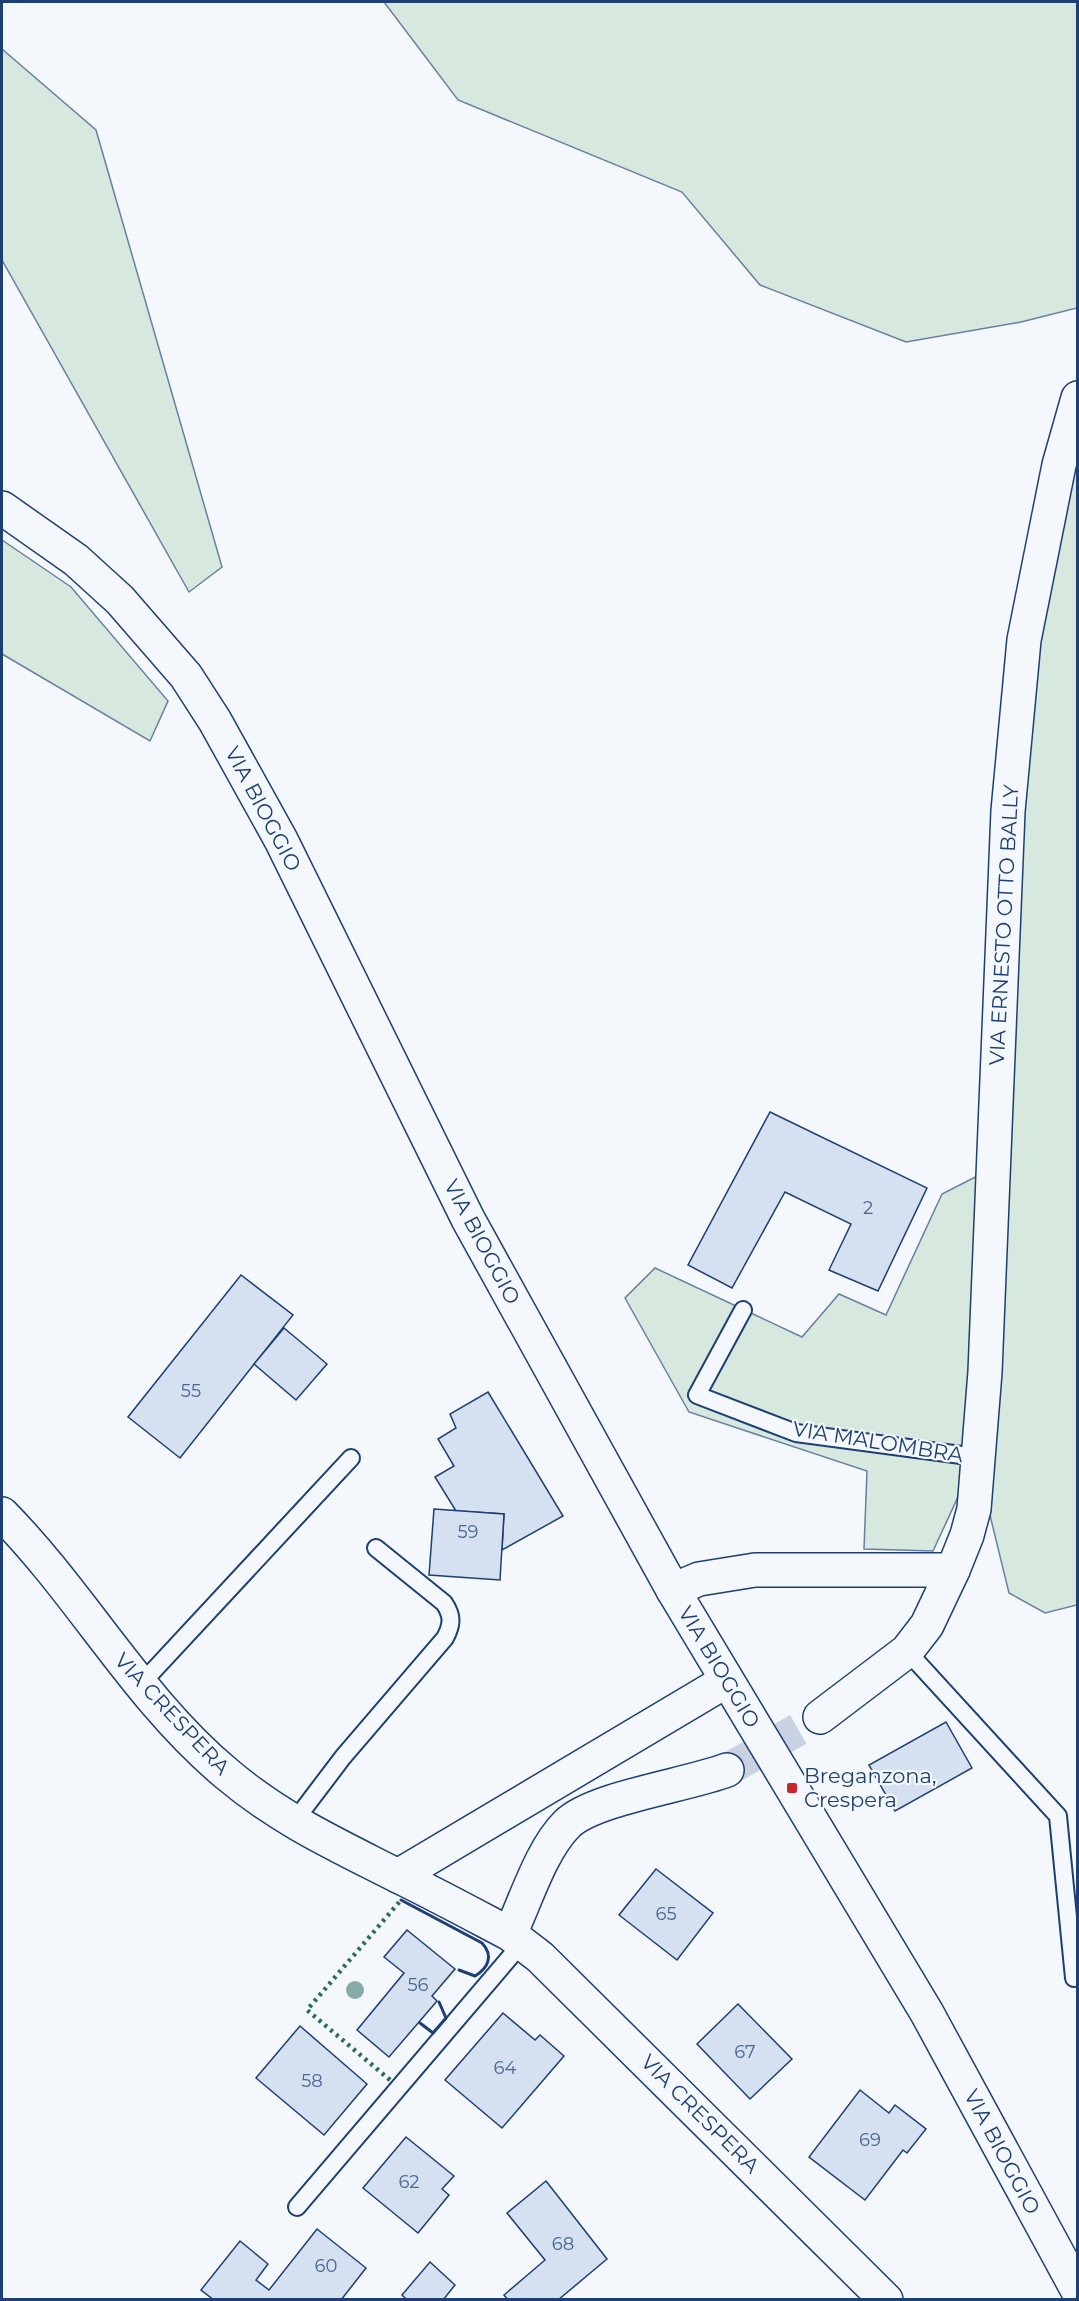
<svg xmlns="http://www.w3.org/2000/svg" width="1079" height="2301" viewBox="0 0 1079 2301" font-family="Montserrat,sans-serif">
<style>
.green{fill:#d7e8df;stroke:#687fa3;stroke-width:1.5}
.building{fill:#d5e0f0;stroke:#1d3f73;stroke-width:1.5}
.lines{fill:none;stroke-linecap:round;stroke-linejoin:round}
.minor-tunnel{stroke:#c9d2e0;stroke-width:33;stroke-dasharray:33 16;stroke-linecap:butt}
.service-casing{stroke:#1d3f73;stroke-width:20}
.minor-casing{stroke:#1d3f73;stroke-width:36}
.secondary-casing{stroke:#1d3f73;stroke-width:36}
.service{stroke:#f4f7fb;stroke-width:16}
.minor{stroke:#f4f7fb;stroke-width:33}
.secondary{stroke:#f4f7fb;stroke-width:33}
.hedge{stroke:#2c6c60;stroke-width:4.5;stroke-dasharray:3 4.5;stroke-linecap:butt}
.wall{stroke:#1d3f73;stroke-width:3}
.tree{fill:#86aba6}
.poi-dot{fill:#c62828;stroke:#f4f7fb;stroke-width:2}
.labels{text-anchor:middle;stroke-width:4.5;stroke-linejoin:round;paint-order:stroke}
.number-label{font-size:18px;fill:#4b6792}
.street-label{font-size:21px;fill:#1d3f73;stroke:#f4f7fb}
.poi-label{font-size:21px;fill:#1d3f73;stroke:#f4f7fb;text-anchor:start}
</style>
<rect width="100%" height="100%" fill="#f4f7fb"/>
<g class="green">
<polygon points="384,2 1077,2 1077,308 1021,322 906,342 760,285 682,192 458,100"/>
<polygon points="2,49 96,130 222,567 189,592 2,260"/>
<polygon points="1077,390 1077,1605 1045,1613 1009,1593 976,1458 933,1551 864,1549 867,1471 689,1412 625,1298 655,1268 802,1337 839,1294 886,1315 942,1194 991,1169 1006,811"/>
<polygon points="2,540 71,587 168,701 150,741 2,654"/>
</g>
<g class="building">
<polygon points="770,1112 927,1188 878,1291 829,1270 851,1224 785,1192 732,1288 688,1265"/>
<polygon points="241,1275 293,1315 180,1458 128,1417"/>
<polygon points="284,1328 327,1364 296,1400 254,1364"/>
<polygon points="488,1392 563,1516 502,1550 504,1514 456,1511 435,1477 454,1466 438,1439 456,1428 450,1414"/>
<polygon points="434,1509 504,1514 500,1580 429,1575"/>
<polygon points="946,1722 972,1768 895,1811 869,1765"/>
<polygon points="656,1869 713,1913 677,1960 619,1915"/>
<polygon points="407,1930 455,1969 432,1996 437,2001 389,2057 357,2030 404,1973 384,1957"/>
<polygon points="738,2004 792,2059 750,2099 697,2044"/>
<polygon points="503,2013 535,2040 540,2035 564,2056 502,2128 445,2080"/>
<polygon points="300,2026 367,2084 324,2135 256,2078"/>
<polygon points="860,2090 889,2113 895,2105 926,2129 907,2153 903,2150 865,2200 809,2157"/>
<polygon points="406,2137 454,2176 442,2189 449,2195 418,2233 363,2188"/>
<polygon points="546,2181 607,2259 558,2300 508,2300 504,2295 545,2260 507,2213"/>
<polygon points="317,2229 366,2268 341,2300 214,2300 201,2290 240,2241 268,2264 256,2280 269,2290"/>
<polygon points="430,2262 455,2285 443,2300 407,2300 402,2295"/>
</g>
<g class="lines">
<polyline class="minor-tunnel" points="727,1770 820,1717"/>
<defs>
<g id="service">
<polyline points="743,1310 697,1395 796,1433 976,1457"/>
<polyline points="907,1651 1058,1816 1074,1978"/>
<polyline points="141,1684 351,1458"/>
<path d="M293,1823L343,1757L445,1638C452,1625 453,1616 444,1603L376,1548"/>
<polyline points="297,2207 522,1943"/>
</g>
<g id="minor">
<path d="M2,1514C82,1595 138,1700 227,1774C279,1818 333,1843 394,1874C433,1893 472,1914 510,1934L540,1957L886,2300"/>
<polyline points="673,1590 699,1579 755,1570 953,1570 967,1535 974,1509 985,1372 1008,811 1024,640 1059,465 1078,398"/>
<polyline points="820,1717 907,1651 927,1625 953,1570"/>
<polyline points="398,1876 726,1681"/>
<path d="M510,1934C526,1900 541,1850 567,1824C593,1798 688,1785 727,1770"/>
</g>
<polyline id="secondary" points="2,508 76,560 120,600 186,676 215,721 281,840 468,1219 673,1590 927,2013 1078,2291"/>
</defs>
<use href="#service" class="service-casing"/>
<use href="#minor" class="minor-casing"/>
<use href="#secondary" class="secondary-casing"/>
<use href="#service" class="service"/>
<use href="#minor" class="minor"/>
<use href="#secondary" class="secondary"/>
<polyline class="hedge" points="390,2080 307,2010 401,1900"/>
<g class="wall">
<path d="M401,1900L482,1943C494,1956 488,1968 475,1976L459,1970"/>
<polyline points="420,2023 433,2033 446,2018 439,2002"/>
</g>
</g>
<circle class="tree" cx="355" cy="1990" r="9"/>
<rect class="poi-dot" x="786" y="1782" width="12" height="12" rx="3"/>
<g class="labels">
<g class="number-label">
<text x="868" y="1214">2</text>
<text x="191" y="1397">55</text>
<text x="468" y="1538">59</text>
<text x="666" y="1920">65</text>
<text x="418" y="1991">56</text>
<text x="745" y="2058">67</text>
<text x="505" y="2074">64</text>
<text x="312" y="2087">58</text>
<text x="870" y="2146">69</text>
<text x="409" y="2188">62</text>
<text x="563" y="2250">68</text>
<text x="326" y="2272">60</text>
</g>
<g class="street-label">
<text transform="translate(263 809) rotate(62)" y="7">VIA BIOGGIO</text>
<text transform="translate(1004 925) rotate(-87)" y="7">VIA ERNESTO OTTO BALLY</text>
<text transform="translate(482 1242) rotate(62)" y="7">VIA BIOGGIO</text>
<text transform="translate(878 1442) rotate(9)" y="7">VIA MALOMBRA</text>
<text transform="translate(719 1667) rotate(59)" y="7">VIA BIOGGIO</text>
<text transform="translate(172 1714) rotate(47)" y="7">VIA CRESPERA</text>
<text transform="translate(700 2114) rotate(45)" y="7">VIA CRESPERA</text>
<text transform="translate(1002 2152) rotate(62)" y="7">VIA BIOGGIO</text>
</g>
<g class="poi-label">
<text x="804" y="1783">Breganzona,<tspan x="804" dy="24">Crespera</tspan></text>
</g>
</g>
<rect width="1079" height="2301" fill="none" stroke="#1d3f73" stroke-width="6"/>
</svg>
